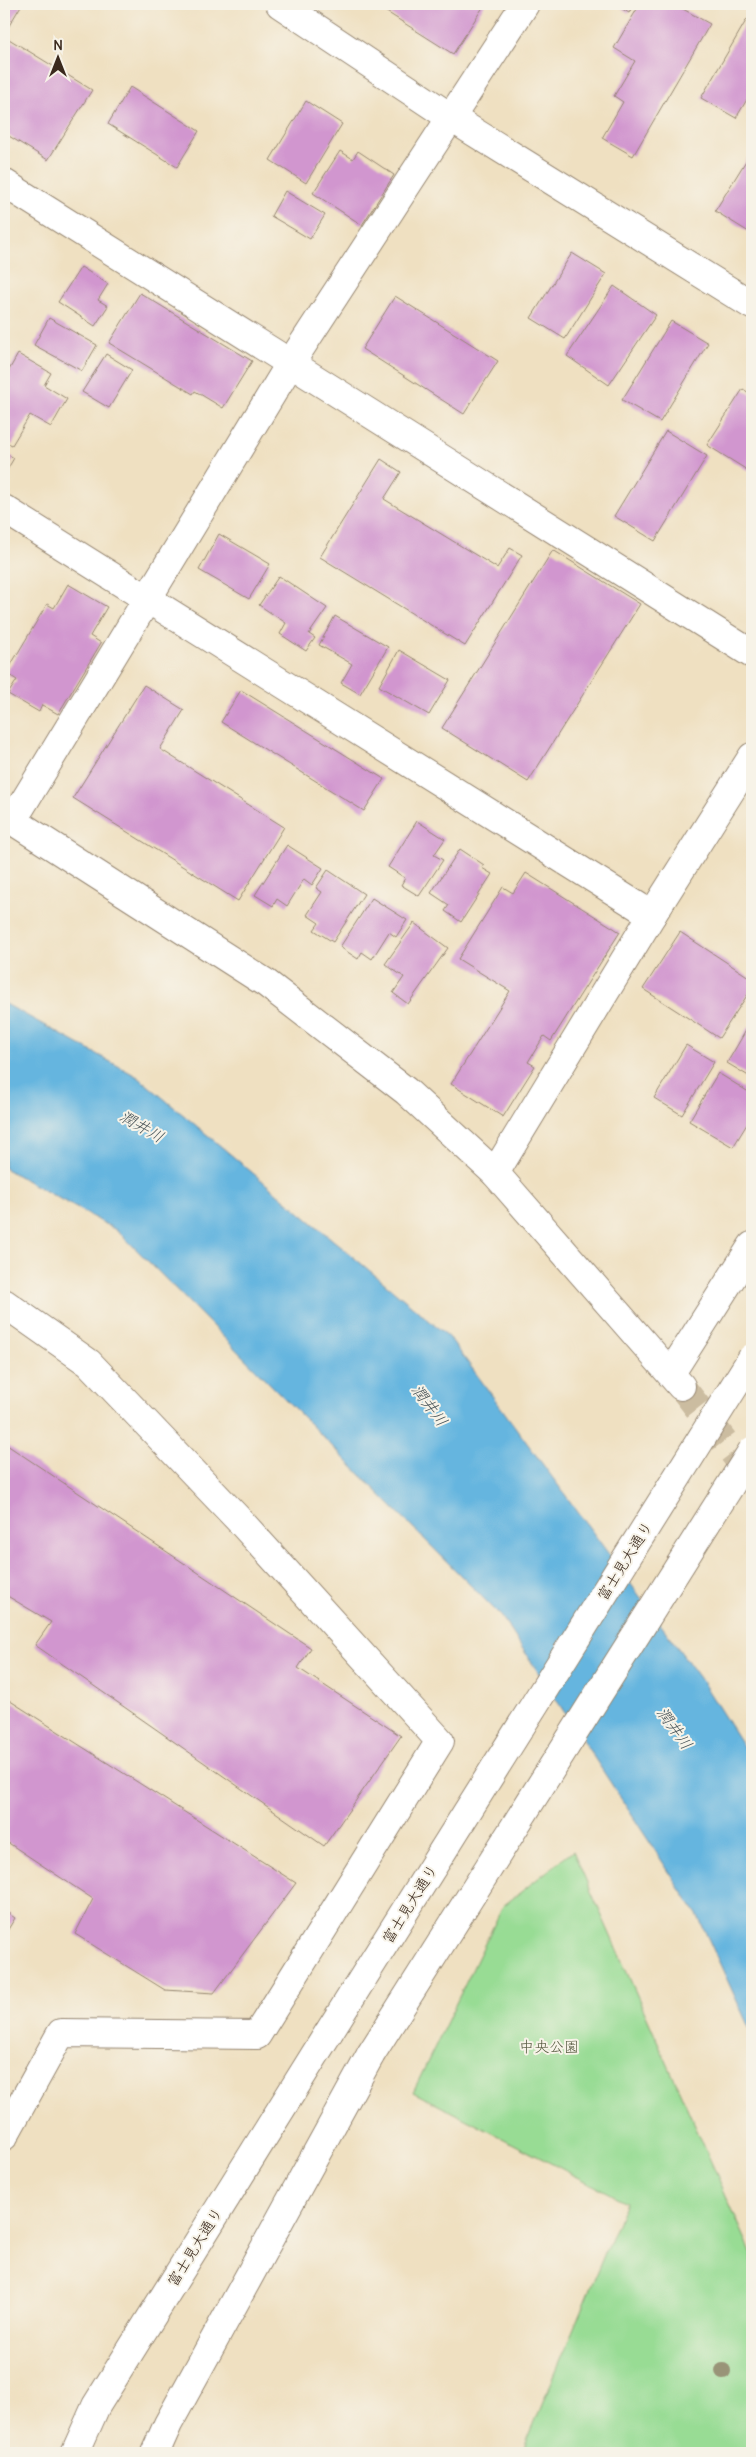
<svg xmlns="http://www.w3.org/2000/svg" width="756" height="2457" viewBox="0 0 756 2457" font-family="Delius,'Klee One',sans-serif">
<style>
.green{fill:#98dc94;stroke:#6a8359}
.water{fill:#65b5df;stroke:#50707e}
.building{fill:#d196cf}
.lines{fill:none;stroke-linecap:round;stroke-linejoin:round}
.minor-tunnel{stroke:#cbbca0;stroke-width:28;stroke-dasharray:28 14;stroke-linecap:butt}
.minor-casing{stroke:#958570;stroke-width:30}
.minor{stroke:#fff;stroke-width:28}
.minor-bridge-casing{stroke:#958570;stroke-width:30;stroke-linecap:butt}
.minor-bridge{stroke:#fff;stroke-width:28}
.tree{fill:#999478}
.labels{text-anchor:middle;stroke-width:4;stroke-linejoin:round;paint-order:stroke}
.street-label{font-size:15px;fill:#3b2a1e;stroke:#f7f3e8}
.park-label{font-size:15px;fill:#52563c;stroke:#f7f3e8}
.water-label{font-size:16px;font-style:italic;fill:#485458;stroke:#f7f3e8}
</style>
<rect width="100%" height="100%" fill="#f7f3e8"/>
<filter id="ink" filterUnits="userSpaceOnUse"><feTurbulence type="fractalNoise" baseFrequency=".02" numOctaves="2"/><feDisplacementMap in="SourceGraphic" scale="10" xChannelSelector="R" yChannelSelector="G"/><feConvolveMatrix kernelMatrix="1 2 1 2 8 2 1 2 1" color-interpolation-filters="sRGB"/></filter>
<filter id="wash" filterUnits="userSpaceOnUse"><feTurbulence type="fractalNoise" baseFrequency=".0096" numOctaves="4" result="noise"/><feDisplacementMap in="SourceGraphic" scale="20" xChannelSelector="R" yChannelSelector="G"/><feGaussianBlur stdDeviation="1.12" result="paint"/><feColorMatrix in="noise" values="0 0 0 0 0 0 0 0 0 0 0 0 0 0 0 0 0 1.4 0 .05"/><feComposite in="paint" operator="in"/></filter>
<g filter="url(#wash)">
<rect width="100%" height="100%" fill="#efe0c1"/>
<polygon class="green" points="573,1851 752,2254 752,2453 522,2453 626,2202 413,2092 503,1906"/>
<polygon class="water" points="4,1003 138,1077 449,1337 700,1678 752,1760 752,2034 698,1916 502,1617 118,1231 4,1168"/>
<g id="blocks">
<g class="building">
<polygon points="4,4 22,4 4,34"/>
<polygon points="374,4 485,4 453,54"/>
<polygon points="614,4 634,4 629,13"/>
<polygon points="640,4 674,4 710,24 633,156 602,138 623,102 614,96 635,61 614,48"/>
<polygon points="747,19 752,22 752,91 736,118 701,98"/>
<polygon points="4,36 92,90 48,160 4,133"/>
<polygon points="130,87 199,131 177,167 108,124"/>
<polygon points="306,101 342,124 306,183 270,160"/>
<polygon points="340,151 353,159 358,151 394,175 362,225 313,193"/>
<polygon points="752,151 752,234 715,211"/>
<polygon points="285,191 325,215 310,239 271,216"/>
<polygon points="572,253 606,274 565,339 531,318"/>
<polygon points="81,267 108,284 98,300 108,306 95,326 58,302"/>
<polygon points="614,286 656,315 609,385 567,356"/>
<polygon points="140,293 252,361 223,408 195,391 193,394 109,343"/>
<polygon points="395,296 498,361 464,414 362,349"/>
<polygon points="49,318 97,345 82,371 34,345"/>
<polygon points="671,321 708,343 660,422 622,400"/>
<polygon points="18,354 51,373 44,385 67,399 51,427 30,415 12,445 4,441 4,379"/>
<polygon points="106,354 132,370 109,408 82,392"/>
<polygon points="743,389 752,395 752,473 707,445"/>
<polygon points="666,431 707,456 655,541 614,516"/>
<polygon points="4,452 14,458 4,475"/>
<polygon points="381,459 401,472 384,499 497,568 510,548 522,555 465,646 320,557"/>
<polygon points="219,534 270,564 249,599 199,570"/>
<polygon points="553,550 640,604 528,782 442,728"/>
<polygon points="279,576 327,608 309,634 315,638 306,651 280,634 286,623 259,605"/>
<polygon points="68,584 107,607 90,636 101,643 58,714 42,705 39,712 8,694 17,680 6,673 47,604 54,608"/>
<polygon points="335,616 388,647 360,694 341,683 352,664 319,645"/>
<polygon points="399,650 450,680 429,715 379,686"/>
<polygon points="144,685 184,710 160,749 284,827 238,901 73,798"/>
<polygon points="241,690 384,779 364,811 221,722"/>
<polygon points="417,821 445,839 434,855 443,860 419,896 401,885 405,878 388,867"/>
<polygon points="287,845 323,868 312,885 304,879 287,906 277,899 273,906 255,895"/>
<polygon points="460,849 484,865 482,868 492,874 461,922 445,911 449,905 431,893"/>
<polygon points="328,870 364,894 333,942 314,930 319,923 307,915 322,892 316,888"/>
<polygon points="526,873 620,932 551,1041 544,1036 528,1062 535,1066 503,1117 451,1084 510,991 458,959 503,887 513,893"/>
<polygon points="372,898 407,920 396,937 389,932 372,959 362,952 358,959 340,947"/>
<polygon points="414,923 448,948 408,1004 393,993 404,977 385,964"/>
<polygon points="680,932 752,979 752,988 719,1038 643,989"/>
<polygon points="748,1027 752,1030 752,1078 727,1063"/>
<polygon points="686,1045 714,1062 682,1115 654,1098"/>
<polygon points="718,1073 752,1094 752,1116 733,1147 689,1121"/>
<polygon points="4,1443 311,1648 298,1668 401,1736 324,1846 35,1645 51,1622 4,1594"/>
<polygon points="4,1697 296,1883 214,1993 165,1990 75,1934 93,1899 4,1840"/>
<polygon points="4,1910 15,1918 4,1936"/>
</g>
</g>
</g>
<g filter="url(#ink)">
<use href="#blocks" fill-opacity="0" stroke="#958570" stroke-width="1"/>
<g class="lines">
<polyline class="minor-tunnel" points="681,1386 752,1477"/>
<defs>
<g id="minor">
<polyline points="280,4 450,117 752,305"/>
<polyline points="4,183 752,654"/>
<polyline points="4,509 652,915"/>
<polyline points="4,815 266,983 406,1091 495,1173 681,1386"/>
<polyline points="13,820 290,364 525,4"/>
<polyline points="495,1173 652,915 752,757"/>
<polyline points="4,1303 89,1363 240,1521 440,1741 257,2035 61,2033 4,2136"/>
<polyline points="671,1373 752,1246"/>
<polyline points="75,2453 96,2406 329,2032"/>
<polyline points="155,2453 168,2424 371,2054"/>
</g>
</defs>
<use href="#minor" class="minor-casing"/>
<use href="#minor" class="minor"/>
<defs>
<g id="minor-bridge">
<polyline points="329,2032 752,1358"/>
<polyline points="371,2054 752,1451"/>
</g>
</defs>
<use href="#minor-bridge" class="minor-bridge-casing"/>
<use href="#minor-bridge" class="minor-bridge"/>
</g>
<circle class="tree" cx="723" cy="2371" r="8"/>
</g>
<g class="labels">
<g class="street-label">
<text transform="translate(625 1561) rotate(-58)" y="5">富士見大通り</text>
<text transform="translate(410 1904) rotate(-58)" y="5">富士見大通り</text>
<text transform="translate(195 2247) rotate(-58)" y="5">富士見大通り</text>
</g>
<g class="park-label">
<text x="549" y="2052">中央公園</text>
</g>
<g class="water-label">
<text transform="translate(142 1126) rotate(30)" y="6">潤井川</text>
<text transform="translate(430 1405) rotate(53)" y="6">潤井川</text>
<text transform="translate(675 1728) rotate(54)" y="6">潤井川</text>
</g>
</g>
<rect width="756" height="2457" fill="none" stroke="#f7f3e8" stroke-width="20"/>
<g transform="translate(58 58)" stroke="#f7f3e8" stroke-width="4" paint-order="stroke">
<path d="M0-4L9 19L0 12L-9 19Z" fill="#3b2a1e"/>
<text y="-8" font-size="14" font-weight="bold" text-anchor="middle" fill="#3b2a1e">N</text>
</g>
</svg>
